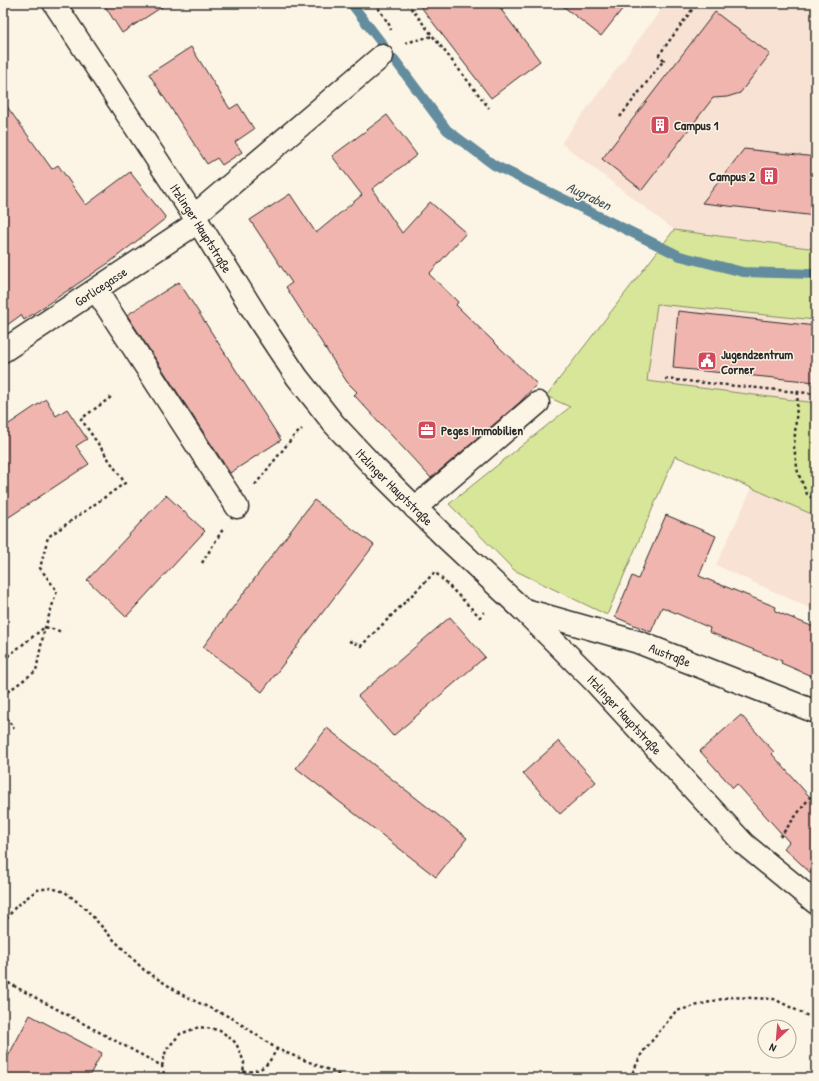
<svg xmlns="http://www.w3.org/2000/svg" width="819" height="1081" viewBox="0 0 819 1081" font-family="'Patrick Hand',sans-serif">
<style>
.built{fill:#f8e2d4}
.green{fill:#d8e699;stroke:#828862}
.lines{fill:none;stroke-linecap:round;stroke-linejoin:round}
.stream{stroke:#638d9e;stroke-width:10}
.building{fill:#f0b5ae;stroke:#2b2b2b}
.minor-casing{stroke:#2b2b2b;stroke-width:25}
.path{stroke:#2b2b2b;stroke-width:2.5;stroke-dasharray:3 3;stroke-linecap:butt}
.minor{stroke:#fcf5e5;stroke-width:22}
.labels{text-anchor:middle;stroke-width:3;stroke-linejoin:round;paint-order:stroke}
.poi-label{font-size:13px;font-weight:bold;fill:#2b2b2b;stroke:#fcf5e5;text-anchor:start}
.street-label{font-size:13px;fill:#2b2b2b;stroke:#fcf5e5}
.water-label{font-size:14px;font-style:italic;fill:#42545b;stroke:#fcf5e5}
</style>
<rect width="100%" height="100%" fill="#fcf5e5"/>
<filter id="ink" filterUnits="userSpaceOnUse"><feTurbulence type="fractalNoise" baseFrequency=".025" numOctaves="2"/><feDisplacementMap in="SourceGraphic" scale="8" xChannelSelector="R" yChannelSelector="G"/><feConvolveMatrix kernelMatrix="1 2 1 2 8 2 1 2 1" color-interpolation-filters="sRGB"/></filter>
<g filter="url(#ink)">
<polygon class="built" points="666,3 816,3 816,611 716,565 752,488 675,455 546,396 674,230 561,143"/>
<polygon class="green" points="674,230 816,249 816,320 657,304 647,381 816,403 816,456 814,462 816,463 816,516 752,488 675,456 607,615 514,570 449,504 570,407 546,396"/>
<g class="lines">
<g class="stream">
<polyline points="351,3 383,45"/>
<polyline points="394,59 447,130 494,165 680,256 743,272 816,274"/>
</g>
</g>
<g class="building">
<polygon points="103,3 168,3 122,33"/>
<polygon points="418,3 496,3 540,61 491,98"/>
<polygon points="559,3 627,3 601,36"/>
<polygon points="715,12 770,54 740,93 727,97 713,98 642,190 602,159"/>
<polygon points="191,47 230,109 238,104 254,129 235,142 242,152 222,165 217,158 207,164 149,74"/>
<polygon points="3,101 52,169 58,165 86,205 130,172 166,218 110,262 24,320 21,315 3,328"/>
<polygon points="387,115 417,155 372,189 402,233 430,202 466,233 429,274 458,302 456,305 537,384 519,403 431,478 354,395 357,392 347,382 286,287 292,283 250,220 290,194 316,233 362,195 332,156"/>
<polygon points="744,149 816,157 816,216 702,203"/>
<polygon points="179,282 281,440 230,473 127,315"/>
<polygon points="678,311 816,326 816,382 673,368"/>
<polygon points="46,399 56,416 67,409 87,439 76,446 89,464 3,521 3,428"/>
<polygon points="166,495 205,531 126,617 87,580"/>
<polygon points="314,500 374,545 262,692 203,647"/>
<polygon points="666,515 716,536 699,576 776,607 775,611 816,628 816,678 781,663 782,661 709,632 710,628 662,607 651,632 615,617 632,576 638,579"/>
<polygon points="450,617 485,657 393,736 358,696"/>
<polygon points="741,715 774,752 772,754 816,804 816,878 784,848 789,842 737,784 733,788 700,751"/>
<polygon points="327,728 467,838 436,877 296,768"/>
<polygon points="559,741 596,782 560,814 523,773"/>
<polygon points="30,1015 102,1053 88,1078 3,1078 3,1066"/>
</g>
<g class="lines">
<defs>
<g id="minor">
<path id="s1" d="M54,3L198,222L263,326L297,377L334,424L374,467L444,536L521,608L595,682L744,844L816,903"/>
<polyline points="194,216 382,56"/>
<polyline points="96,290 237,507"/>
<path id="s2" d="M3,351L198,222"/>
<polyline points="415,508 538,403"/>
<path id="s3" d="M522,609L638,642L816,712"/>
</g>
</defs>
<use href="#minor" class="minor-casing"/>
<g class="path">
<polyline points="375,3 390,26 391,30"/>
<polyline points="407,3 489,108"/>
<polyline points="812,4 812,3"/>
<polyline points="501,10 510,3"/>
<polyline points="405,43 433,36"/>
<polyline points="620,117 664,60 659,55 697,3"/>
<polyline points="665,379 798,392 816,394"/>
<polyline points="798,392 794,447 798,473 807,494 816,501"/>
<polyline points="255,485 293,437 302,429"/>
<polyline points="202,563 223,529"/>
<polyline points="349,641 361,646 435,572 480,617 484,612"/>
<polyline points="3,660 45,627 63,632"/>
<polyline points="3,695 36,671 44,631 57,591 40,568 48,537 125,483 81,419 111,397"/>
<polyline points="3,712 14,729"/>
<polyline points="780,837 816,789"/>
<polyline points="3,924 16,906 37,890 51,888 65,892 85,908 111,937 144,970 186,997 232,1018 277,1049 334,1072 345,1078"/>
<polyline points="3,980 162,1066 165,1078"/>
<polyline points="162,1066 166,1050 180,1034 199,1027 220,1030 236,1043 244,1062 243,1078"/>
<path d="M243,1072C264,1071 267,1066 277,1049"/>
<polyline points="630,1078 642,1053 676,1011 729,997 774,999 816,1020"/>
</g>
<use href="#minor" class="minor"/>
</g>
</g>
<defs>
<symbol id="building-square" viewBox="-11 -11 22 22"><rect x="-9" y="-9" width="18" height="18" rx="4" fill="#d1495b" stroke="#fcf5e5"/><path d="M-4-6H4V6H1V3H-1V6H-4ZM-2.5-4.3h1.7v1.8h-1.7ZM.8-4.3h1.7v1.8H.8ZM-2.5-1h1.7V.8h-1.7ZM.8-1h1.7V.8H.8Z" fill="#fff"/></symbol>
<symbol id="civic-square" viewBox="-11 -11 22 22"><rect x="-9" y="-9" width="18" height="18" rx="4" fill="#d1495b" stroke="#fcf5e5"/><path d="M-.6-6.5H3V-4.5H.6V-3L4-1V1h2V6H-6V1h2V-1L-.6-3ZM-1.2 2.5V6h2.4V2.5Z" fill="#fff"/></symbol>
<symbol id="office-square" viewBox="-11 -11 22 22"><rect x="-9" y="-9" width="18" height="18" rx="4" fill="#d1495b" stroke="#fcf5e5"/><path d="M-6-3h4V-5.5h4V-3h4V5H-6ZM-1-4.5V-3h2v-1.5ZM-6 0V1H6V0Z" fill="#fff"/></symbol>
</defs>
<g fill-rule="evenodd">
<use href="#building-square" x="649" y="114" width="22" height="22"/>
<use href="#building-square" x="758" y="165" width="22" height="22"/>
<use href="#civic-square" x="696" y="350" width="22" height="22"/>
<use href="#office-square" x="416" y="419" width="22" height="22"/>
</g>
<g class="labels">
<g class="poi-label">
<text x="674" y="130">Campus 1</text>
<text x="755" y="181" text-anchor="end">Campus 2</text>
<text x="721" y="359">Jugendzentrum<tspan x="721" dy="15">Corner</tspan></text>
<text x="441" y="435">Peges Immobilien</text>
</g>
<g class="street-label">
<text dy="5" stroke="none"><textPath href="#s1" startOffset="269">Itzlinger Hauptstraße</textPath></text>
<text dy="5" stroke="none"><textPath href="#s2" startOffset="117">Gorlicegasse</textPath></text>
<text dy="5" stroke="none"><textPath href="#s1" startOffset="593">Itzlinger Hauptstraße</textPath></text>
<text dy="5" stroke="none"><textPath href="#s3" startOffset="155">Austraße</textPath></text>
<text dy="5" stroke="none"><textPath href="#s1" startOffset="917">Itzlinger Hauptstraße</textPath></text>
</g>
<g class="water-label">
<text transform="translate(589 196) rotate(26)" y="5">Augraben</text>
</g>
</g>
<rect width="819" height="1081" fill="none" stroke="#fcf5e5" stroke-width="16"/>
<rect x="8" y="8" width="803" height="1065" fill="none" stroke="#2b2b2b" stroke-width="1.5" filter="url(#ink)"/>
<g transform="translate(777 1039) rotate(206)"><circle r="19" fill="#fcf5e5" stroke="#a8a49b"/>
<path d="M0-3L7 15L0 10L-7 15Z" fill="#d1495b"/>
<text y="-6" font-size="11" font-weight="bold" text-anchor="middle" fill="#2b2b2b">N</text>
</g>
</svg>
